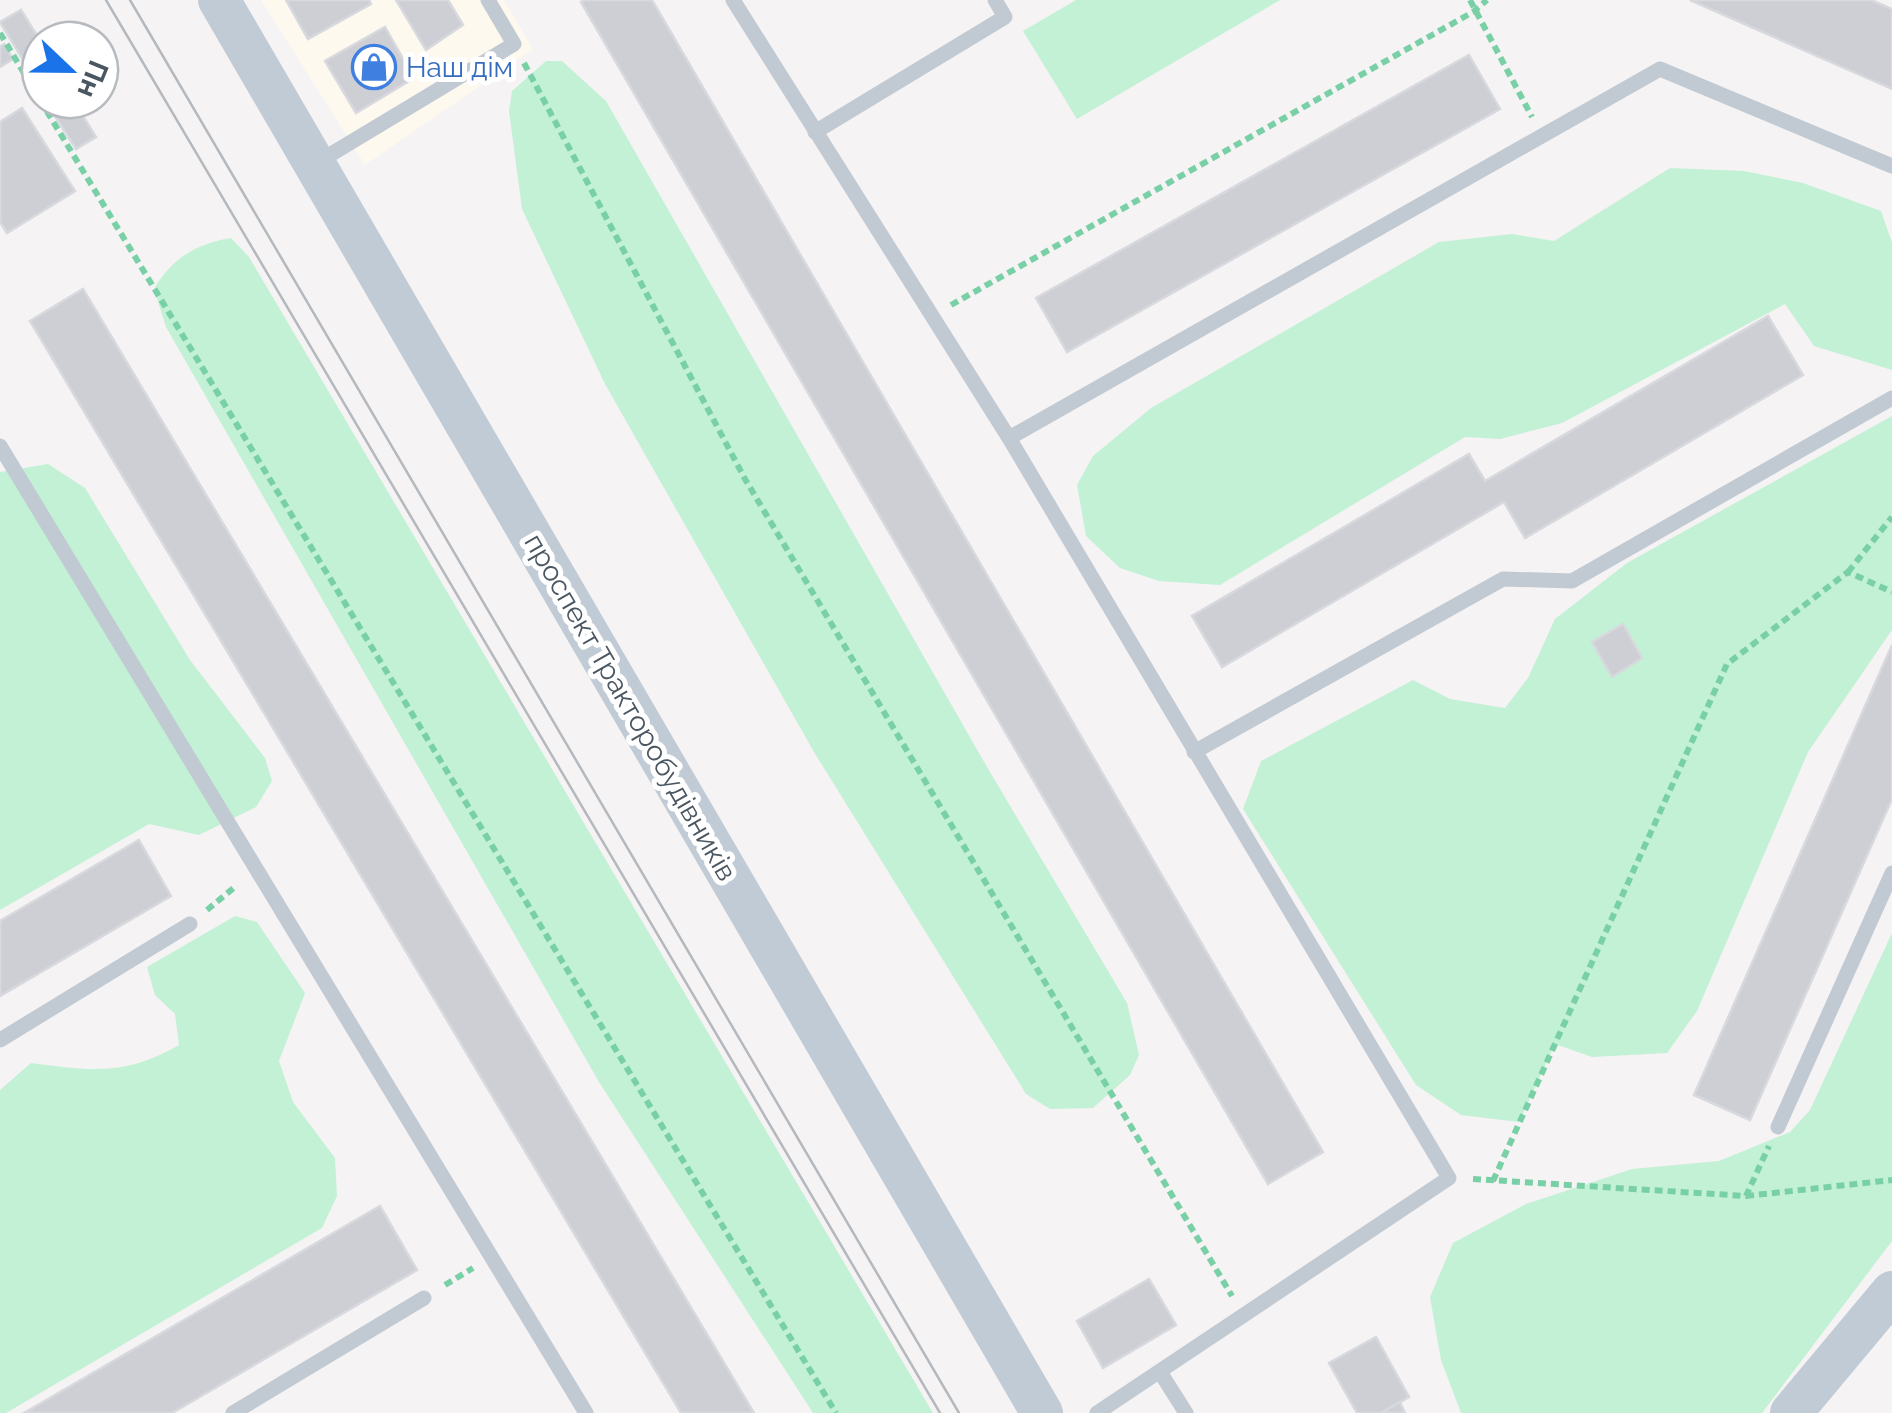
<svg xmlns="http://www.w3.org/2000/svg" width="1892" height="1413" viewBox="0 0 1892 1413" font-family="Raleway,sans-serif">
<style>
.commercial{fill:#fdf9ef}
.green{fill:#c3f1d5}
.building{fill:#cdcfd5;stroke:#d7d9de;stroke-width:2.5}
.lines{fill:none;stroke-linecap:round;stroke-linejoin:round}
.path{stroke:#7ad0a6;stroke-width:6;stroke-dasharray:8 5;stroke-linecap:butt}
.lane{stroke:#c1cad2;stroke-width:15}
.secondary{stroke:#c1cbd6;stroke-width:42}
.tram{stroke:#b5b8bd;stroke-width:2.5}
.labels{text-anchor:middle;stroke-width:10;stroke-linejoin:round;paint-order:stroke}
.shop-label{font-size:28px;fill:#366cbe;stroke:#fff;text-anchor:start}
.street-label{font-size:28px;fill:#4a5661;stroke:#fff}
</style>
<rect width="100%" height="100%" fill="#f5f3f3"/>
<polygon class="commercial" points="261,0 504,0 533,49 365,165"/>
<g class="green">
<polygon points="1076,0 1280,0 1077,119 1023,31"/>
<polygon points="546,61 562,61 606,101 987,767 1127,1003 1139,1055 1130,1075 1093,1108 1050,1109 1026,1094 814,752 605,384 522,209 509,111 512,91"/>
<polygon points="1670,168 1744,171 1803,183 1881,211 1892,243 1892,370 1814,346 1785,304 1562,423 1500,439 1465,437 1220,585 1159,581 1120,568 1086,536 1077,485 1093,456 1151,408 1439,242 1512,234 1554,241"/>
<path d="M231,238L249,257L933,1413H813L599,1082L166,327L154,289C172,258 196,244 231,238Z"/>
<polygon points="1892,416 1892,630 1808,752 1697,1011 1667,1053 1592,1057 1555,1044 1519,1122 1461,1115 1416,1085 1243,809 1261,761 1413,680 1450,699 1505,708 1528,678 1555,619 1627,563"/>
<polygon points="48,464 85,488 190,660 265,758 272,781 256,807 199,835 149,824 0,910 0,472"/>
<path d="M235,916L257,922L305,993L279,1061L293,1102L335,1158L337,1196L322,1228L6,1413H0V1090L31,1063C91,1071 125,1076 179,1045L175,1014L155,995L147,967Z"/>
<polygon points="1892,933 1892,1241 1762,1413 1461,1413 1441,1360 1430,1297 1453,1243 1526,1204 1632,1169 1719,1161 1790,1132 1810,1110"/>
</g>
<g class="building">
<polygon points="286,0 369,0 371,4 308,39"/>
<polygon points="396,0 448,0 463,25 426,50"/>
<polygon points="586,0 652,0 1323,1152 1268,1184 581,2"/>
<polygon points="1690,0 1871,0 1892,9 1892,89"/>
<polygon points="21,10 40,40 40,88 0,22"/>
<polygon points="385,27 414,78 356,113 325,61"/>
<polygon points="4,44 13,59 0,67 0,47"/>
<polygon points="1469,55 1500,109 1067,352 1036,298"/>
<polygon points="73,100 96,137 76,149 53,113"/>
<polygon points="22,108 75,191 7,233 0,222 0,122"/>
<polygon points="83,289 754,1413 681,1413 248,686 30,321"/>
<polygon points="1768,316 1803,375 1525,538 1504,502 1222,667 1192,616 1469,454 1485,481"/>
<polygon points="1623,624 1642,658 1612,677 1592,642"/>
<polygon points="1892,645 1892,799 1750,1120 1694,1095"/>
<polygon points="139,840 171,896 0,996 0,921"/>
<polygon points="380,1206 417,1270 172,1413 24,1413"/>
<polygon points="1149,1279 1176,1325 1103,1368 1077,1321"/>
<polygon points="1376,1337 1409,1397 1381,1413 1357,1413 1329,1363"/>
<polygon points="1400,1402 1405,1413 1381,1413"/>
</g>
<g class="lines">
<g class="path">
<polyline points="1470,0 1532,117"/>
<polyline points="0,33 40,100"/>
<polyline points="524,63 745,479 1232,1296"/>
<polyline points="40,100 836,1413"/>
<polyline points="951,305 1473,12 1487,0"/>
<polyline points="1848,572 1892,517"/>
<polyline points="207,910 236,886"/>
<polyline points="1473,1179 1746,1196 1769,1146"/>
<polyline points="1493,1181 1727,664 1848,572 1892,592"/>
<polyline points="1746,1196 1892,1180"/>
<polyline points="445,1285 473,1268"/>
</g>
<g class="lane">
<polyline points="733,0 1009,438 1449,1178 1097,1413"/>
<polyline points="815,132 1005,17 995,0"/>
<polyline points="318,162 514,44 488,0"/>
<polyline points="1009,438 1660,69 1892,166"/>
<polyline points="0,446 586,1413"/>
<polyline points="1194,752 1503,579 1572,581 1892,398"/>
<polyline points="0,1040 190,924"/>
<polyline points="1778,1127 1892,873"/>
<polyline points="1160,1372 1186,1413"/>
<polyline points="233,1413 424,1298"/>
</g>
<g class="secondary">
<polyline points="219,0 1042,1413"/>
<polyline points="1791,1413 1892,1292"/>
</g>
<g class="tram">
<polyline points="106,0 940,1413"/>
<polyline points="130,0 959,1413"/>
</g>
</g>
<defs>
<symbol id="shop-ring" viewBox="-11 -11 22 22"><circle r="9.5" fill="#fff" stroke="#3f7fe0" stroke-width="1.5"/><path d="M-5-2.5h2.3a2.7 3.5 0 0 1 5.4 0H5L5.5 6h-11ZM-1.5-2.5h3a1.5 2.3 0 0 0-3 0Z" fill="#3f7fe0"/></symbol>
</defs>
<g fill-rule="evenodd">
<use href="#shop-ring" x="349" y="42" width="50" height="50"/>
</g>
<g class="labels">
<g class="shop-label">
<text x="406" y="77">Наш дім</text>
</g>
<g class="street-label">
<text transform="translate(631 707) rotate(60)" y="10">проспект Тракторобудівників</text>
</g>
</g>
<g transform="translate(70 70) rotate(112)"><circle r="48" fill="#ffffff" stroke="#b7bbc0" stroke-width="2.5"/>
<path d="M0-8L18 38L0 25L-18 38Z" fill="#1a73e8"/>
<text y="-15" font-size="28" font-weight="bold" text-anchor="middle" fill="#4a5661">Пн</text>
</g>
</svg>
